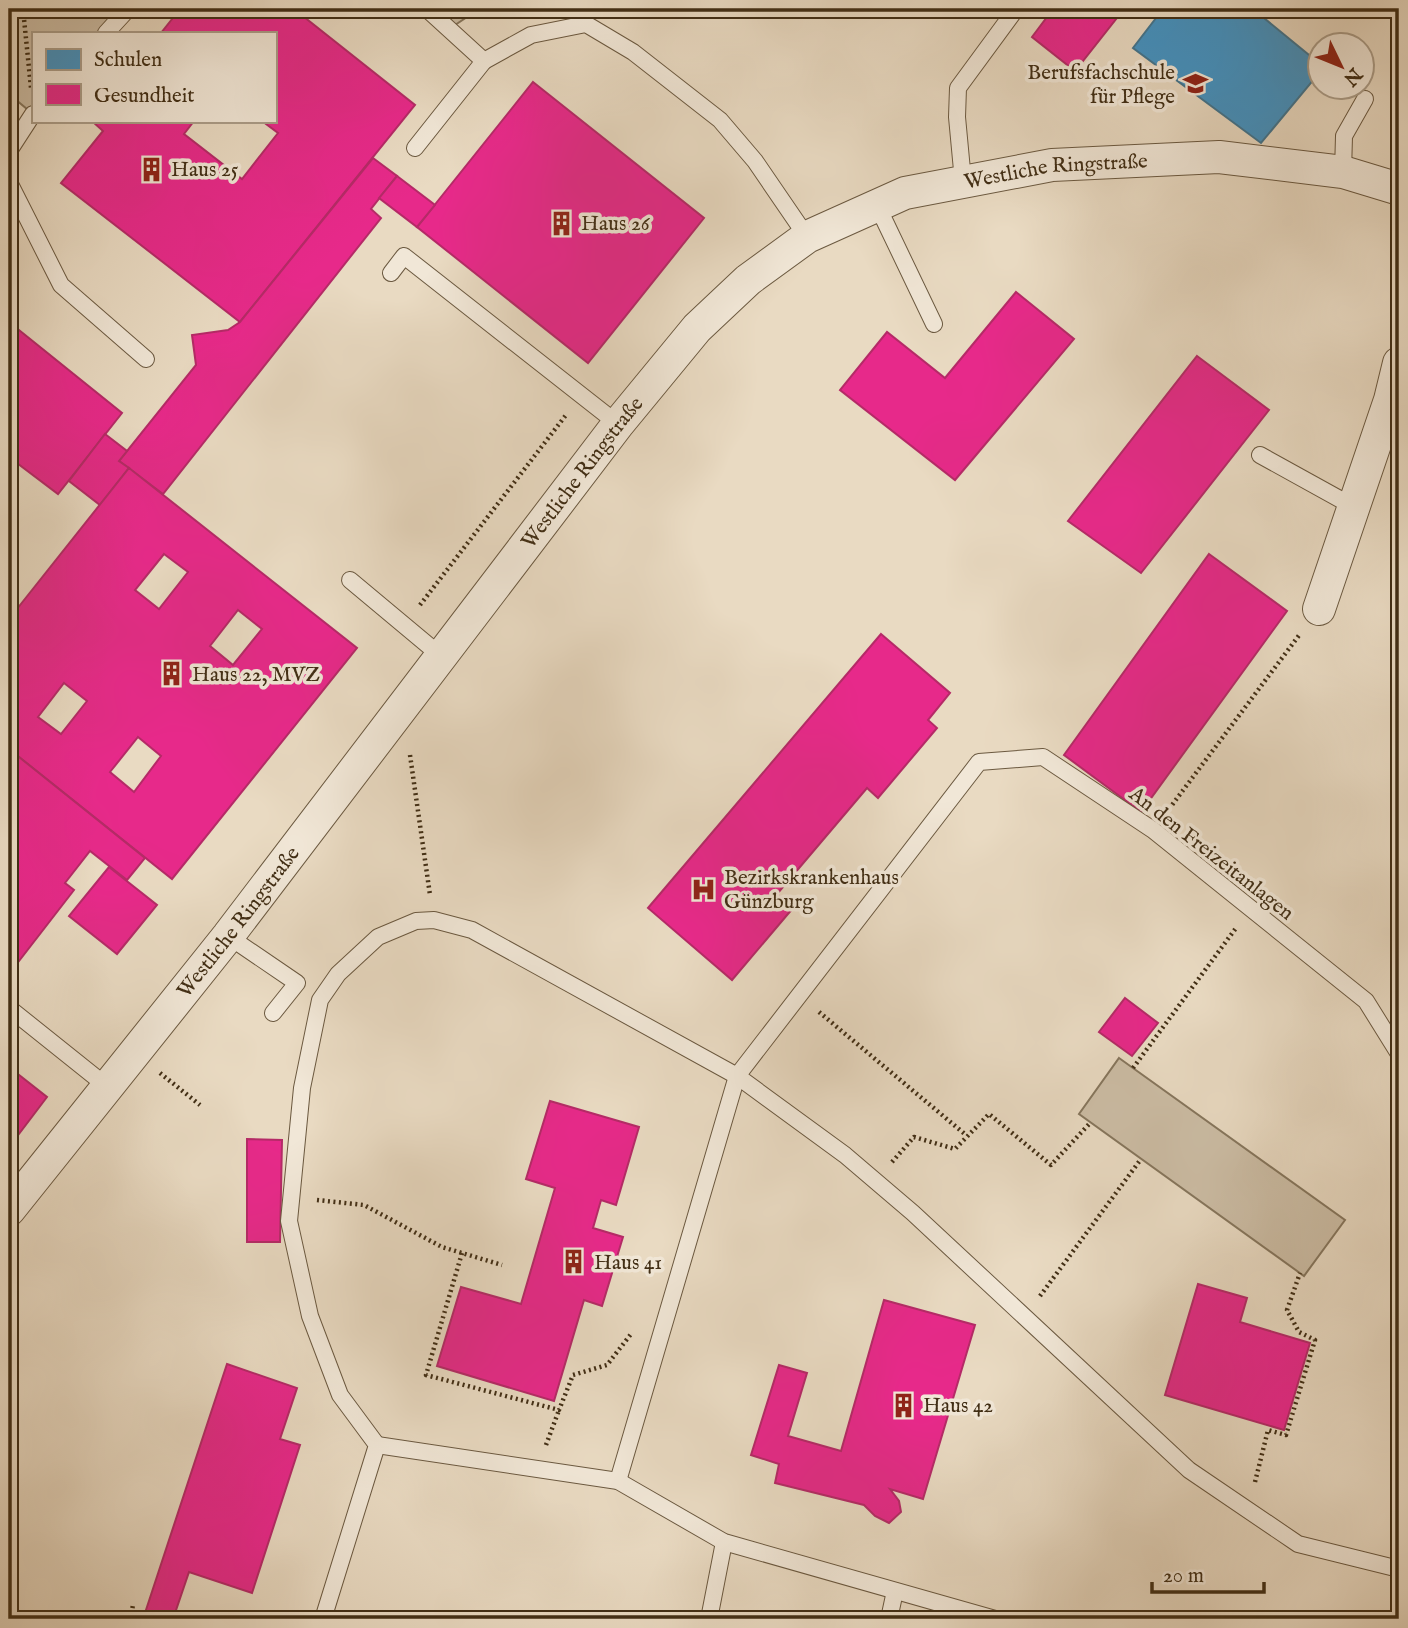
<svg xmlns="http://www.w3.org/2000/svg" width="1408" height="1628" viewBox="0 0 1408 1628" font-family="'IM FELL English',serif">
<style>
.green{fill:#ccbda5;stroke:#86765d;stroke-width:2}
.schools{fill:#4393c3;stroke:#42758f;stroke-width:2}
.health{fill:#e7298a;stroke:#b52a67;stroke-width:2;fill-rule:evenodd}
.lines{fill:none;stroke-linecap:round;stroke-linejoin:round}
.service-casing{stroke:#6b5940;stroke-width:18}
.minor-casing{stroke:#6b5940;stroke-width:34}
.path{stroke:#412e15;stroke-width:4.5;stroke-dasharray:2 3.5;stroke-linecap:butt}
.service{stroke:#f1e7d7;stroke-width:16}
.minor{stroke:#f1e7d7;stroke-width:32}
.labels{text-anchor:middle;stroke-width:7;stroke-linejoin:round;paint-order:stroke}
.poi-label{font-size:21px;fill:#412e15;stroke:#f1e7d7;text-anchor:start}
.street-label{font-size:21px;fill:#412e15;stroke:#f1e7d7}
</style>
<rect width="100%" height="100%" fill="#e9dac2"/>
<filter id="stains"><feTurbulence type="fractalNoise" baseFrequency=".00286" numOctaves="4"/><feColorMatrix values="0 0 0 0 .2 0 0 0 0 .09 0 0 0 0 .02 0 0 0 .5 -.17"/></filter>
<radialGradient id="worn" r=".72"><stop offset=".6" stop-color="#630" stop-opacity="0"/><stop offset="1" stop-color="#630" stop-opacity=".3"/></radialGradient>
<g class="green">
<polygon points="9,9 128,9 106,33 33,33 33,114 9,94"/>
<polygon points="427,9 479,9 449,29"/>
<polygon points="1119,1058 1345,1220 1304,1276 1079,1114"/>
</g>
<polygon class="schools" points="1163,9 1253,9 1320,64 1320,72 1261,143 1133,48"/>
<g class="health">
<polygon points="180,9 190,16 196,9 294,9 415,105 240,322 61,183 103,131 92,121 194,121 184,134 242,179 278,133 262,121 275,121 275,33 161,33"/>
<polygon points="1053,9 1124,9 1075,71 1032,37"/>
<polygon points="533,82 704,218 588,363 417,227"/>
<polygon points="373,158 397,176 371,209 381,218 163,494 119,461 196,365 192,335 228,330 240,322"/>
<polygon points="397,176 435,205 417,227 379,198"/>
<polygon points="1016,292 1074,339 955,480 840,390 887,332 945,378"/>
<polygon points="9,322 122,413 58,494 9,457"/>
<polygon points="1197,356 1269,410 1141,573 1068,521"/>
<polygon points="105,434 127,451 119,461 129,468 100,505 69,481"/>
<path d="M129,468L357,648L172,879L9,749V619ZM164,554L188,572L159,609L135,590ZM238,610L262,629L233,665L210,646ZM64,683L87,701L61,734L38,717ZM138,737L161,756L134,792L110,772Z"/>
<polygon points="1209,554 1287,611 1141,812 1064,755"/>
<polygon points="881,634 950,693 928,720 937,728 878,798 867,788 777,894 793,908 732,980 648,908"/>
<polygon points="9,749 145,858 127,880 90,851 65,883 74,890 12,970 9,967"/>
<polygon points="109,867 157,905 117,954 69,916"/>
<polygon points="1125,998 1158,1023 1132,1056 1099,1032"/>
<polygon points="9,1067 47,1097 9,1147"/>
<polygon points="550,1101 639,1127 616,1205 601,1200 593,1228 623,1237 602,1306 584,1300 554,1401 437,1366 461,1287 521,1304 555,1188 526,1179"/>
<polygon points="247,1139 282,1140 280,1242 247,1242"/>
<polygon points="1198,1284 1247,1298 1240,1322 1310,1343 1284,1430 1165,1395"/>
<polygon points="884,1300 975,1325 923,1499 890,1489 899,1501 901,1512 889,1523 875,1516 864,1505 775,1483 779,1464 751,1455 779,1365 807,1373 788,1436 841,1451"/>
<polygon points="227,1364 297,1388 280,1439 300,1445 252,1593 189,1572 173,1619 154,1619 144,1616"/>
</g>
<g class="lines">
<defs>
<g id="service">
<polyline points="106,33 128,9"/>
<polyline points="484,61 531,35 586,24 633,52 720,120 755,161 807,237"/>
<polyline points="415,148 484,61 427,9"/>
<polyline points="9,151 33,114"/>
<polyline points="1343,172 1344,136 1365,99"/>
<polyline points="963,181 957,117 958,88 1016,9"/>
<polyline points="9,182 61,285 146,359"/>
<polyline points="877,205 934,324"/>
<polyline points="391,273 404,256 618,424"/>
<polyline points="1260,455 1354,507"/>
<polyline points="350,580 441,656"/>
<polyline points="228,936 297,983 273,1013"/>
<polyline points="9,1008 109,1088"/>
<polyline points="377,1445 618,1481 724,1542 995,1619"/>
<polyline points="618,1481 737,1076 979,762 1043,757 1153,830 1366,1001 1399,1054"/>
<polyline points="323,1619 377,1445 340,1395 310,1316 289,1221 302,1088 320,1000 338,974 378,937 416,921 434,920 472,930 737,1076 845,1155 913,1213 1189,1470 1298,1544 1399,1569"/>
<polyline points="709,1619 724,1542"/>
<polyline points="889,1619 895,1591"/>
</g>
<g id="minor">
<polyline points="1319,609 1390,400 1399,363"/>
<path id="s1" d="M9,1210L228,936L618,424L697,328L748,280L807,237L905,193L1052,165L1219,157L1343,172L1399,189"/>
</g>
</defs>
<use href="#service" class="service-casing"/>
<use href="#minor" class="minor-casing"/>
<g class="path">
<polyline points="23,9 31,88"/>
<polyline points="420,605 566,415"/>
<polyline points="410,755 430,895"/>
<polyline points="1169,809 1300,634"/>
<polyline points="819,1012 966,1135"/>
<polyline points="1133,1068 1236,928"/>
<polyline points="160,1073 200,1105"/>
<polyline points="892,1162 914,1137 955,1149 989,1114 1051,1165 1091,1122"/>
<polyline points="317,1200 364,1205 442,1247 502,1265"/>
<polyline points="462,1253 426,1375 559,1410 573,1375 607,1365 631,1334"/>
<polyline points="1040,1296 1141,1159"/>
<polyline points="546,1445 559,1410"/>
<polyline points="1255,1482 1268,1430 1286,1435 1315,1340 1299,1332 1287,1310 1300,1273"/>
<polyline points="131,1619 133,1604"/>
</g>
<use href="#service" class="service"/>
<use href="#minor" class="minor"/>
</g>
<defs>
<symbol id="university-bare" viewBox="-9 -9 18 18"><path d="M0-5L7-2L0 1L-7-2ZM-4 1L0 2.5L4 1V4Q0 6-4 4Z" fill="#8f2418" stroke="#f1e7d7" stroke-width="2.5" paint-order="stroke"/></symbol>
<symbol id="building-bare" viewBox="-9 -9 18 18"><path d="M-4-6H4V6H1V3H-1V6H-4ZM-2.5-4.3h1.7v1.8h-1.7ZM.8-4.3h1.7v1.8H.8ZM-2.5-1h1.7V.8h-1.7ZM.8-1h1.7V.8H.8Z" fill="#8f2418" stroke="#f1e7d7" stroke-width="2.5" paint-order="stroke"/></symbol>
<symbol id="hospital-bare" viewBox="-9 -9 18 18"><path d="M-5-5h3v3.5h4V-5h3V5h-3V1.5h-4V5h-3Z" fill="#8f2418" stroke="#f1e7d7" stroke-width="2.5" paint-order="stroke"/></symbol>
</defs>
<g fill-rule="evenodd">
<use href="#university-bare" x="1178" y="66" width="35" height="35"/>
<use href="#building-bare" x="134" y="152" width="35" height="35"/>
<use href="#building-bare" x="544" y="206" width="35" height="35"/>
<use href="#building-bare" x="154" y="656" width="35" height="35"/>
<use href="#hospital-bare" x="686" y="872" width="35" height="35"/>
<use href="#building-bare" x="556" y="1244" width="35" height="35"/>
<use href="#building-bare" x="886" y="1388" width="35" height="35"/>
</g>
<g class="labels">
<g class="poi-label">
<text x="1175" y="79" text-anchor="end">Berufsfachschule<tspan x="1175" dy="24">für Pflege</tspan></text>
<text x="171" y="176">Haus 25</text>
<text x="581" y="230">Haus 26</text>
<text x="192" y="681">Haus 22, MVZ</text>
<text x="724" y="884">Bezirkskrankenhaus<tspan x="724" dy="24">Günzburg</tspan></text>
<text x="594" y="1269">Haus 41</text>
<text x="923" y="1412">Haus 42</text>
</g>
<g class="street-label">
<text dy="7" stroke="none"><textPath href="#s1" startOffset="1522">Westliche Ringstraße</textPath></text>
<text dy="7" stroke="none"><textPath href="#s1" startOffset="934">Westliche Ringstraße</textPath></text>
<text transform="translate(1212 853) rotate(38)" y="7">An den Freizeitanlagen</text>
<text dy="7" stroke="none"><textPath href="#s1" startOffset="368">Westliche Ringstraße</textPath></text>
</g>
</g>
<rect width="1408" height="1628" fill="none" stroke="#e9dac2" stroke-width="35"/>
<rect x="10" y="10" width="1387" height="1607" fill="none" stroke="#412e15" stroke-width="3.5"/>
<rect x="18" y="18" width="1373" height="1593" fill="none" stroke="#412e15" stroke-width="2"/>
<rect x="32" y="32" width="245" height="91" fill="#f1e7d7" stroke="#ab9d89" stroke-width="2"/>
<rect x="46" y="49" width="35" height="21" fill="#4393c3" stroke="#ab9d89" stroke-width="2"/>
<text x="94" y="66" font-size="21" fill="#412e15">Schulen</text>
<rect x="46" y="84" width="35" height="21" fill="#e7298a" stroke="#ab9d89" stroke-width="2"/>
<text x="94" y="102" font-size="21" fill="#412e15">Gesundheit</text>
<g transform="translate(1341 66) rotate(133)"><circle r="33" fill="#f1e7d7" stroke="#ab9d89" stroke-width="2"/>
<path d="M0-5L12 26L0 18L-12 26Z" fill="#8f2418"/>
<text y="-10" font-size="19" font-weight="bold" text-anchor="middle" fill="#412e15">N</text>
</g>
<path d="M1152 1582v10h112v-10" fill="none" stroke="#412e15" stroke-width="3.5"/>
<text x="1163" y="1582" font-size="21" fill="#412e15" stroke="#f1e7d7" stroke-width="5" paint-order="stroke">20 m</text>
<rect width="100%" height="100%" filter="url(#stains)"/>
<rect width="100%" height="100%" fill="url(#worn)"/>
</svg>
